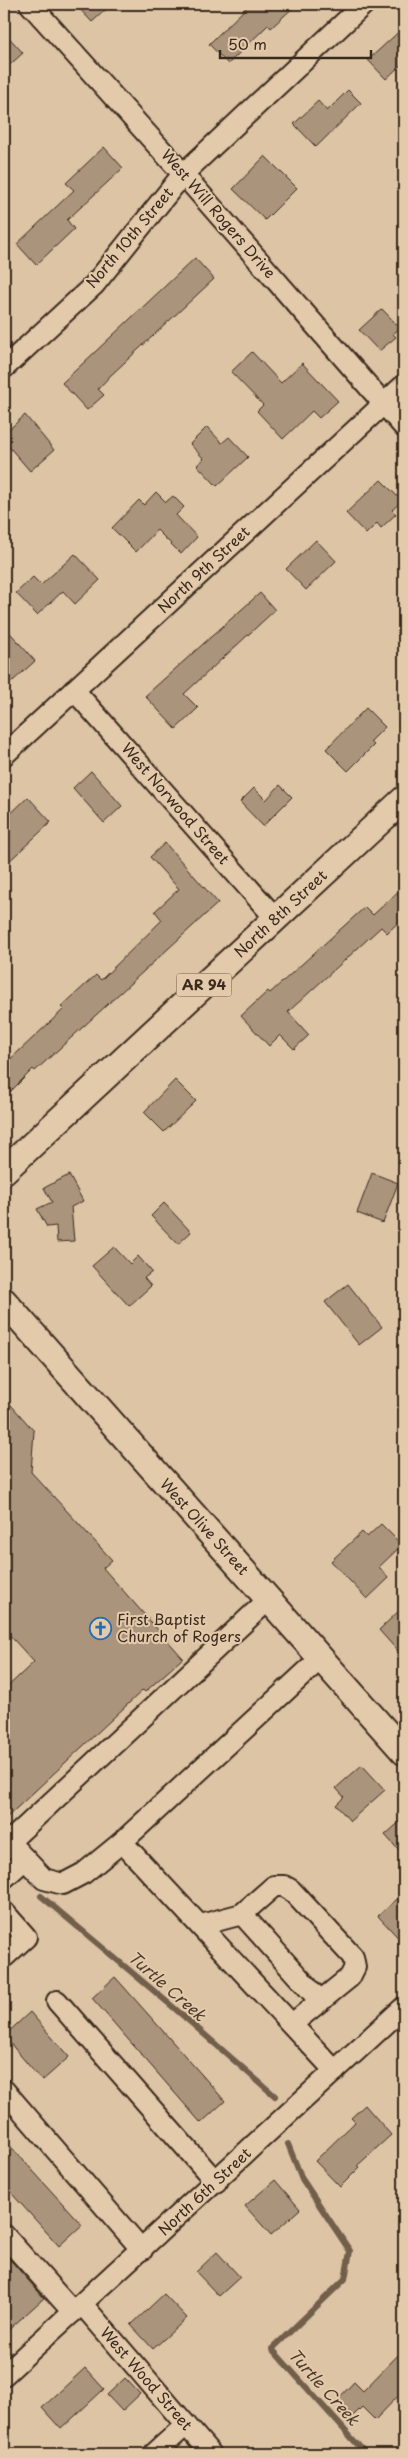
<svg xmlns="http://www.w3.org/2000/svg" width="408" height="2458" viewBox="0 0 408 2458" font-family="'Playpen Sans',sans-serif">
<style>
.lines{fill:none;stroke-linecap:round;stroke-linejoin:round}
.stream{stroke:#725e4c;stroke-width:6}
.building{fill:#aa947c;stroke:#3b2a1e}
.minor-casing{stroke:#3b2a1e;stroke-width:24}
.major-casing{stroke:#3b2a1e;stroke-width:29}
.minor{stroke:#e3caab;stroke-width:20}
.major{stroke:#e3caab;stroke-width:25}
.labels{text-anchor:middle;stroke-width:4;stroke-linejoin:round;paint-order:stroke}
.shield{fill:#e3caab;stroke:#6d5a48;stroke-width:1}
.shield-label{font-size:14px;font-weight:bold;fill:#3b2a1e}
.street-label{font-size:15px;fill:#3b2a1e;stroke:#e3caab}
.poi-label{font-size:15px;fill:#3b2a1e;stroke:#e3caab;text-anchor:start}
.water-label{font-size:16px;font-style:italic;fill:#4d3b2d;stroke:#e3caab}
</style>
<rect width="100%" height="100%" fill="#dcc4a5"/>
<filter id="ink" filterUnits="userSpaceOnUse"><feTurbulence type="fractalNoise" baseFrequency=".02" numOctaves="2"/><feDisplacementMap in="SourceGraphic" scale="10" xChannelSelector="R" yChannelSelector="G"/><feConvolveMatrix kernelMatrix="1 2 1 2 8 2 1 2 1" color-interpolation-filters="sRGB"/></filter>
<g filter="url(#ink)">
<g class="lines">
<g class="stream">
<polyline points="41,1896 173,2007 275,2096"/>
<polyline points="288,2144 302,2179 350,2251 345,2279 272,2349 366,2454"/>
</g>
</g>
<g class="building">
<polygon points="75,4 112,4 92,22"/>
<polygon points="250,4 297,4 271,28 268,25 228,64 209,44"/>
<polygon points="404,27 404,62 386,79 368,60"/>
<polygon points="4,32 23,53 4,70"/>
<polygon points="348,90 361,103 316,147 294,124 318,101 327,111"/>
<polygon points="104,147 123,168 67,220 74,229 36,265 17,244 74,190 66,183"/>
<polygon points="265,156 297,188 265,220 233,189"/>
<polygon points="195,258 214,279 110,376 98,389 104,395 87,410 62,383"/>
<polygon points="382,309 400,328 393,334 396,337 379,351 359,330"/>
<polygon points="252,352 281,383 302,363 338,401 319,418 312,411 283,439 257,411 263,405 231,372"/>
<polygon points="25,415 54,450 30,471 4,441 4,434"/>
<polygon points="207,427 222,443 229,437 248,457 217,486 197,465 204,459 190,444"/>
<polygon points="381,480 402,501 392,510 396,514 381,528 377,523 366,534 346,513"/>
<polygon points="156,492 166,502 173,496 184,507 176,515 197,537 181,554 157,530 136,552 112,528 139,500 144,505"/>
<polygon points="316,540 336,561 306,590 286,569"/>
<polygon points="75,554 100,580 75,604 63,591 37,615 16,593 33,577 41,585"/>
<polygon points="260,593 275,610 184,694 198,708 176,729 145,696"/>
<polygon points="4,626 35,661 4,689"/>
<polygon points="366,708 385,727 370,742 374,745 348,771 326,749"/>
<polygon points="91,771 122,806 104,823 73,788"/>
<polygon points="280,785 292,797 263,826 240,802 254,788 266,800"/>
<polygon points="28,797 51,822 4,866 4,820"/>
<polygon points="165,843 218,903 35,1071 33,1069 4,1098 4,1065 64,1009 61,1007 96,975 101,980 162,920 155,911 179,889 150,857"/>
<polygon points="404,886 404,917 387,933 381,927 288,1012 309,1035 294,1049 280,1035 269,1046 241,1016 268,991 270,993 365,907 373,915"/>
<polygon points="175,1080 196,1101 164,1132 144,1112"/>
<polygon points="372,1173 398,1183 383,1223 357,1213"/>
<polygon points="69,1175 83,1201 71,1207 74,1241 57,1242 56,1226 47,1227 37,1209 52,1202 44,1188"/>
<polygon points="164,1203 191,1232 178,1244 151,1216"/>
<polygon points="114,1247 130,1264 138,1256 152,1272 144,1278 151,1286 129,1306 92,1266"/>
<polygon points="348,1284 382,1327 359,1345 325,1302"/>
<polygon points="4,1397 34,1431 31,1472 112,1560 103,1568 183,1658 145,1692 143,1690 4,1820 4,1690 34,1662 4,1629"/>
<polygon points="381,1524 402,1545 379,1567 389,1578 367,1599 331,1561 362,1532 367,1537"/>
<polygon points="404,1606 404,1658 379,1630"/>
<polygon points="362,1765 385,1790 350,1821 336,1805 344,1797 336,1788"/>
<polygon points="404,1818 404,1856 385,1835"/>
<polygon points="404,1893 404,1944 378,1916"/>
<polygon points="115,1977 225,2101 201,2123 92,1998"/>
<polygon points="30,2012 69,2057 42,2081 4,2036"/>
<polygon points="365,2105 391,2135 358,2165 360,2167 340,2187 315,2161 355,2122 351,2118"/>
<polygon points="4,2139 82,2225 59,2246 4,2185"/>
<polygon points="275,2180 300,2209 271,2235 245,2206"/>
<polygon points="217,2252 240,2277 219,2296 196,2272"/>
<polygon points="4,2253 44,2298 4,2334"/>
<polygon points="164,2294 187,2318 153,2349 131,2325"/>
<polygon points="404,2349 404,2390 375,2420 362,2407 353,2416 337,2400 354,2382 363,2391"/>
<polygon points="85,2368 104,2389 61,2429 42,2408"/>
<polygon points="125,2378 140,2394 122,2411 107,2395"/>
</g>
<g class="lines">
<defs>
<g id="minor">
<polyline points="30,4 183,174 404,427"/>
<polyline points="4,368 94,285 183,174 364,4"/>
<polyline points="74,690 276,919"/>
<polyline points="4,755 404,385"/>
<polyline points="4,1837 44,1879 63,1884 84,1873 122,1842 320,1659"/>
<polyline points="9,1842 268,1600"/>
<polyline points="122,1842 335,2071"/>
<polyline points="4,1878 25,1859"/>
<polyline points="4,1912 26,1937 4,1957"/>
<polyline points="242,1914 320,2001"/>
<polyline points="201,1925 242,1914 274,1886 284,1886 291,1890 353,1957 355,1967 350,1977 292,2024"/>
<polyline points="57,2001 216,2182"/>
<polyline points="4,2090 142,2250"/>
<polyline points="4,2235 73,2312"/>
<polyline points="82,2304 211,2454"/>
<polyline points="4,2375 404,2007"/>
<polyline points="154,2454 186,2425"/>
</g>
<g id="major">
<polyline points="4,1171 404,799"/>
<polyline points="4,1301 404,1752"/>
</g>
</defs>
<use href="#minor" class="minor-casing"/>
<use href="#major" class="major-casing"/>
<use href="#minor" class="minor"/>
<use href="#major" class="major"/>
</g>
</g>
<defs>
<symbol id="church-ring" viewBox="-11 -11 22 22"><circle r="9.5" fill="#e3caab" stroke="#1f6fb2" stroke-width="1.5"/><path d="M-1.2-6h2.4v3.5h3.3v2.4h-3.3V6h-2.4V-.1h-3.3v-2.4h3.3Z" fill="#1f6fb2"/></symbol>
</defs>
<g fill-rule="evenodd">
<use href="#church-ring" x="88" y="1616" width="25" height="25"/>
</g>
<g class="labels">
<rect class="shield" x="176.5" y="973.5" width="55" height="23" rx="4"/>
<g class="shield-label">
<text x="204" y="990">AR 94</text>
</g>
<g class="street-label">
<text transform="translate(218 214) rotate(49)" y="5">West Will Rogers Drive</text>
<text transform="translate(130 238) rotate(-50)" y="5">North 10th Street</text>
<text transform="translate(204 570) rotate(-43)" y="5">North 9th Street</text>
<text transform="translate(175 804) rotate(49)" y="5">West Norwood Street</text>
<text transform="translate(281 914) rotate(-43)" y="5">North 8th Street</text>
<text transform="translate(204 1527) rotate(48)" y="5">West Olive Street</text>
<text transform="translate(205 2192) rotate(-43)" y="5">North 6th Street</text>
<text transform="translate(146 2379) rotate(49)" y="5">West Wood Street</text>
</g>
<g class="poi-label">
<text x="117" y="1625">First Baptist<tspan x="117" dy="17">Church of Rogers</tspan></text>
</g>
<g class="water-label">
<text transform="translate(167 1986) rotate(41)" y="6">Turtle Creek</text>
<text transform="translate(324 2387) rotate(48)" y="6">Turtle Creek</text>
</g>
</g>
<rect width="408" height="2458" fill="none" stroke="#e3caab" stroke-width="20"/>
<rect x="10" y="10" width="388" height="2438" fill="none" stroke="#3b2a1e" stroke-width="2" filter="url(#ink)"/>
<path d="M220 50v8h151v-8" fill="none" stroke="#3b2a1e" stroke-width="2.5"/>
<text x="228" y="50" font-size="15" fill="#3b2a1e" stroke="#e3caab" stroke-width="4" paint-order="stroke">50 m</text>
</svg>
